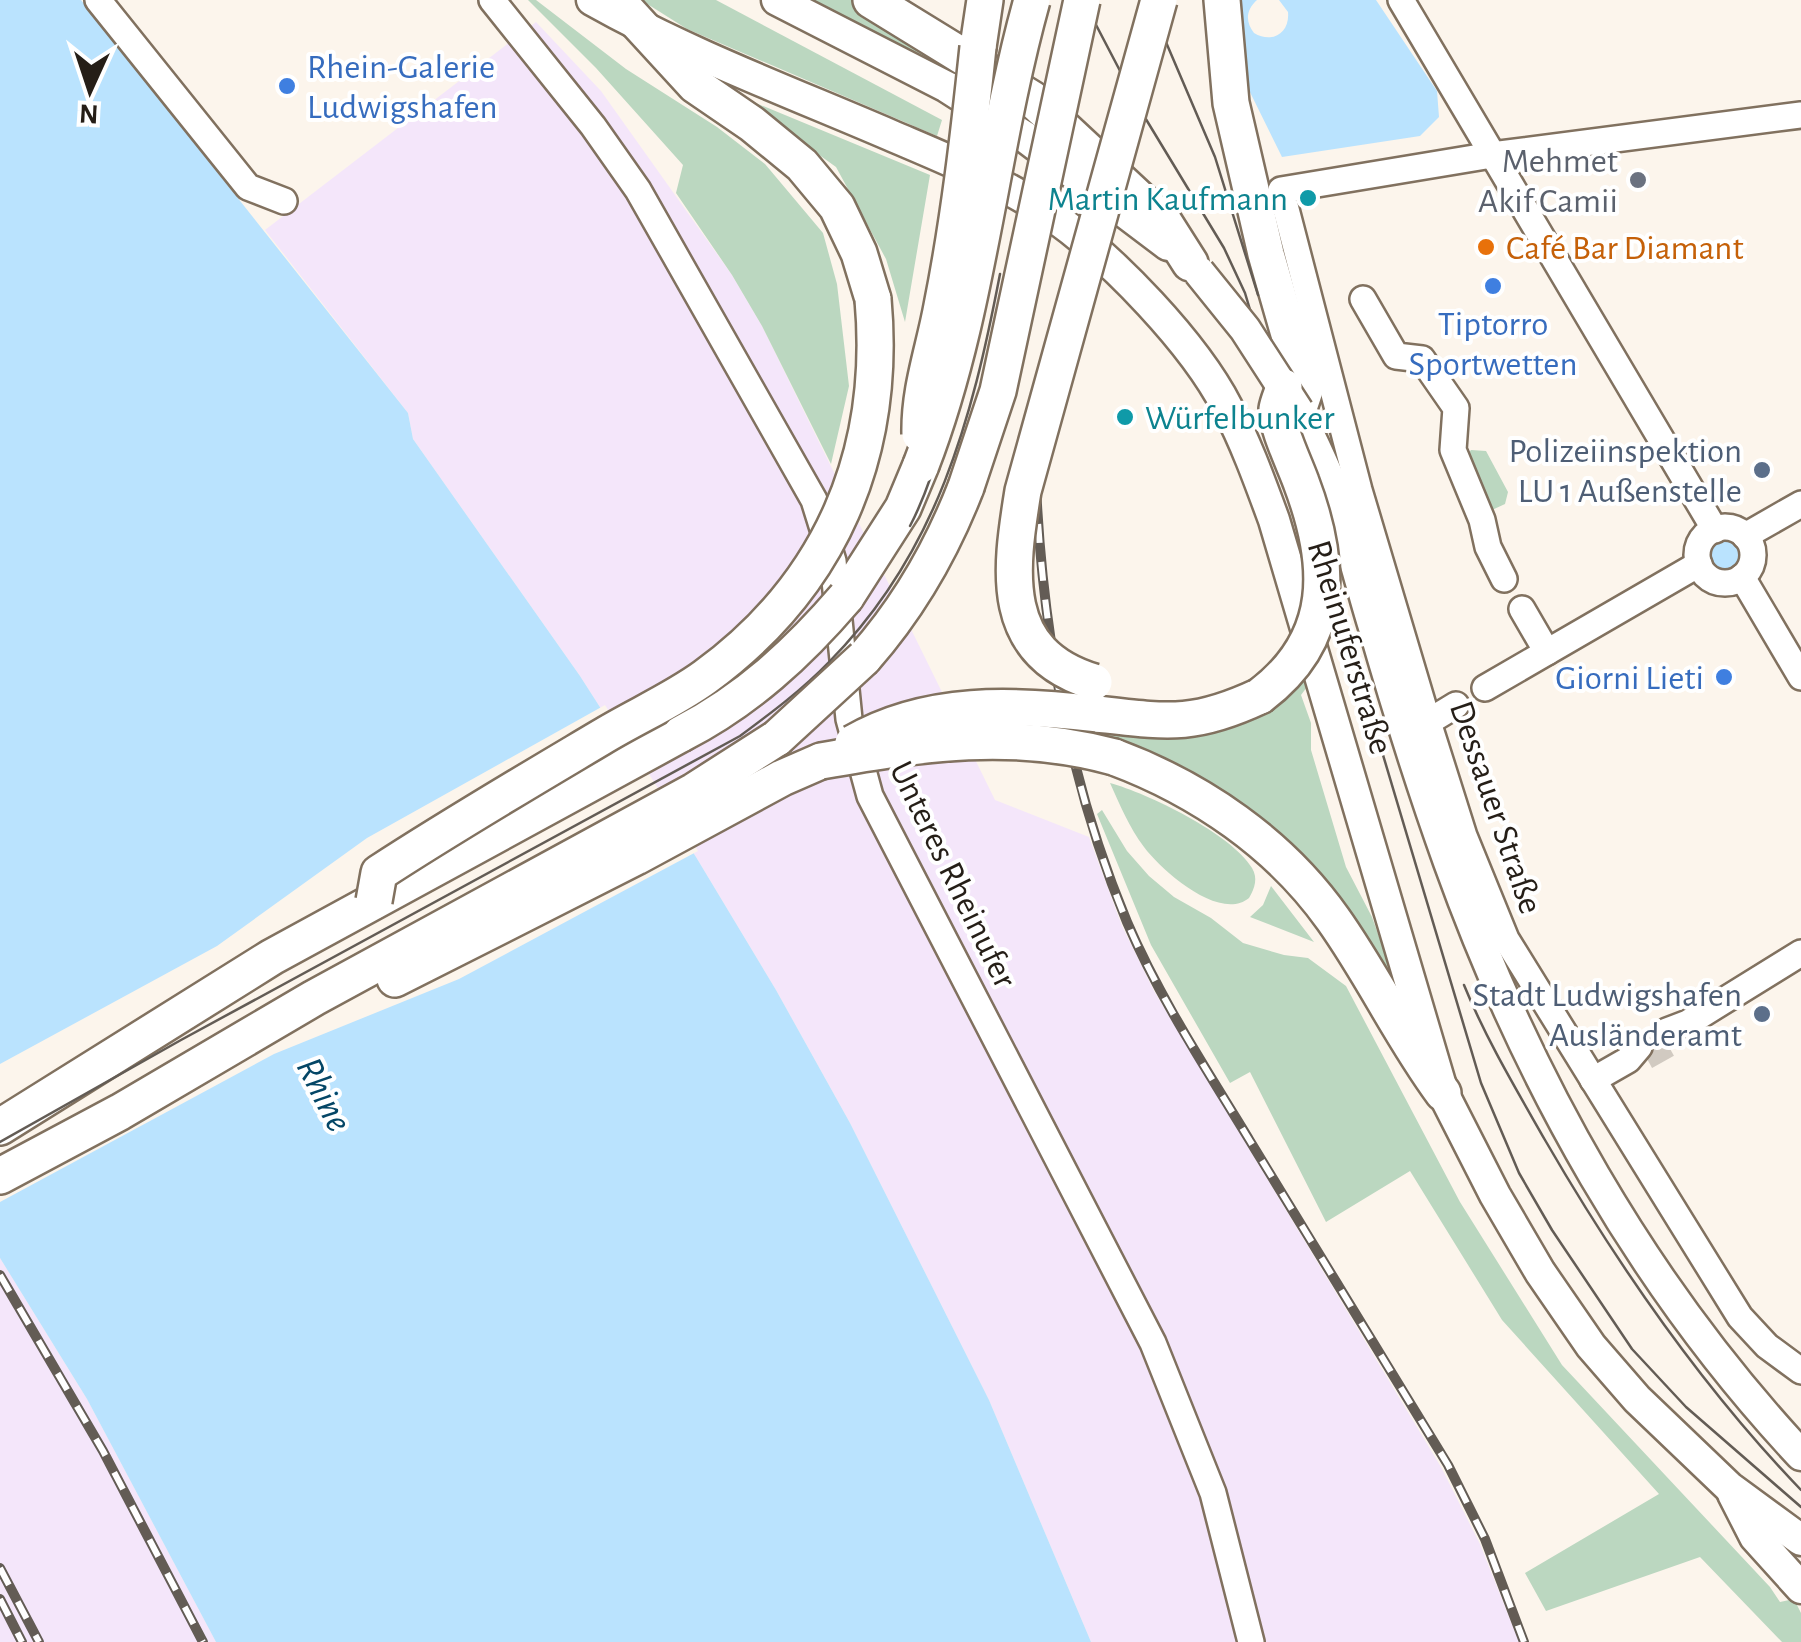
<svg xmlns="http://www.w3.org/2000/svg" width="1801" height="1642" viewBox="0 0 1801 1642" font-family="'Alegreya Sans',sans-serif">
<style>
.industrial{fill:#f4e6fa}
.green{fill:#bbd7c0}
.water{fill:#bae3fe}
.pier{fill:#fcf5ec}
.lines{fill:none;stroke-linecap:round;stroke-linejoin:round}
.minor-tunnel{stroke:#d1cac1;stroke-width:25;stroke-dasharray:25 12;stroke-linecap:butt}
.minor-casing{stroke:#81715f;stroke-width:30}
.major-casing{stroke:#81715f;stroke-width:35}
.highway-casing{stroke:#81715f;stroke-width:40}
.minor{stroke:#fff;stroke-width:25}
.major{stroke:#fff;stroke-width:30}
.highway{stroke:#fff;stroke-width:35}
.tram{stroke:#635c55;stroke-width:2.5}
.rail-casing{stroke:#635c55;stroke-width:10}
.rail{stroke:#fff;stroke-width:6;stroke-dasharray:19;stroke-linecap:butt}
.major-bridge-casing{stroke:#81715f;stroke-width:35;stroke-linecap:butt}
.highway-bridge-casing{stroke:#81715f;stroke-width:40;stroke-linecap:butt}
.major-bridge{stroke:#fff;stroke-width:30}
.highway-bridge{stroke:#fff;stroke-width:35}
.shop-dot{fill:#3f7fe0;stroke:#fff;stroke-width:4}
.worship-dot{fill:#6b7280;stroke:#fff;stroke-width:4}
.culture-dot{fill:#0f9aa8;stroke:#fff;stroke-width:4}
.food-dot{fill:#e8710a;stroke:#fff;stroke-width:4}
.service-dot{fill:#5c6f8a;stroke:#fff;stroke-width:4}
.labels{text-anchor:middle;stroke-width:8;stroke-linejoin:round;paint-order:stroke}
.shop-label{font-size:35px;fill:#366cbe;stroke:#fff;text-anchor:start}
.worship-label{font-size:35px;fill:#5b616d;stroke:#fff;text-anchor:end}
.culture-label{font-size:35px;fill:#0d838f;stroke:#fff;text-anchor:end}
.food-label{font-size:35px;fill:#c56008;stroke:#fff;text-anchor:start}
.service-label{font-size:35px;fill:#4e5e75;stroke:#fff;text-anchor:end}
.street-label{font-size:35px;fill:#251e17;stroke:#fff}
.water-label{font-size:38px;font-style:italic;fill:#044666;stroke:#fff}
</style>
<rect width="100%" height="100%" fill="#fcf5ec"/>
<g class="industrial">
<polygon points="536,22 601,91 732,275 762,326 995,800 1089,837 1122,926 1154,991 1441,1467 1480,1544 1519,1642 1091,1642 989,1400 850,1123 776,990 696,857 580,676 413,439 408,413 265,230"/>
<polygon points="0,1258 87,1399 216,1642 0,1642"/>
</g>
<g class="green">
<polygon points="528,0 536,0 626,69 717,127 765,164 823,233 837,284 849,386 831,464 762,326 732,275 676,193 683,165 596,68"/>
<polygon points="641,0 716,0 942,120 937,136 687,29"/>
<polygon points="813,0 851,0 946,61 940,68"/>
<polygon points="734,94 930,175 905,322 886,259 836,167"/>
<path d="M1471,450L1486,451L1508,492L1505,504L1492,510C1485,500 1487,496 1483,486C1479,474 1469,468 1467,455Z"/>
<polygon points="1302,677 1307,687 1301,695 1311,723 1311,750 1346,867 1372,917 1394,979 1388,981 1337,904 1103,737 1100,726"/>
<path d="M1110,783C1147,793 1232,834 1252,868C1258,878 1255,888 1249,898C1220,922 1162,871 1144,847C1129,827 1120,805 1110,783Z"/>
<polygon points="1102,810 1127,851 1149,876 1174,897 1211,918 1243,943 1284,955 1308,958 1346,986 1460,1202 1562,1365 1770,1587 1780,1602 1794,1599 1801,1613 1801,1642 1782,1642 1700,1557 1546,1611 1525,1573 1659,1494 1502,1320 1410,1171 1326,1222 1250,1072 1230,1083 1151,945 1097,814"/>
<polygon points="1271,886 1314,942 1250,917 1263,905"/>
</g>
<g class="water">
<polygon points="0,0 81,0 408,413 413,439 580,676 696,857 776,990 850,1123 989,1400 1091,1642 216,1642 87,1399 0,1258"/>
<path d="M1222,0H1257C1246,10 1245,21 1254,33C1272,44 1290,33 1288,12L1279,0H1376L1437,91L1439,117L1420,136L1282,157L1209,9Z"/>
<circle cx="1724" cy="556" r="22"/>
</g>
<polygon class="pier" points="605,705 698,851 459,979 274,1054 0,1202 0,1064 217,946 367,838"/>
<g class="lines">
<polyline class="minor-tunnel" points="1646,1057 1673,1042"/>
<defs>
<g id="minor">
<polyline points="98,0 248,187 284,201"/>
<polyline points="492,0 593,126 638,190 814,500 833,561 849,719 870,796 1153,1343 1213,1493 1251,1642"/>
<polyline points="1401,0 1715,530"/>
<polyline points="1801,115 1492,155 1281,190 1359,490 1428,722 1464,836 1506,939 1740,1317 1767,1346 1801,1371"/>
<polyline points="1363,299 1396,356 1422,359 1456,408 1453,450 1482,520 1488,547 1504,579"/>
<circle cx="1725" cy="555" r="28"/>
<polyline points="1745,536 1801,504"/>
<polyline points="1742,577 1801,677"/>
<polyline points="1522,609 1547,652"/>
<polyline points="1485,688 1699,564"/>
<polyline points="1428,722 1456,705"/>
<polyline points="1667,1031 1688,1023 1801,953"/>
<polyline points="1593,1080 1628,1060 1639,1047"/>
</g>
<g id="major">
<path d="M592,0C688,54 790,92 890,135C946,159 1004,182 1054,217C1113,259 1194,343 1227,407C1246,443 1260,482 1274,520L1443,1093L1495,1195L1540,1272L1591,1346L1637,1399L1729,1487L1801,1540"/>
<polyline points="777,0 947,87 1025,137 1168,245"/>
<path d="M1298,411C1310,438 1325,466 1335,494C1349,537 1360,581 1373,624C1396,704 1421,784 1449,862C1527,1079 1642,1285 1801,1455"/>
<polyline points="1733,1494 1755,1537 1801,1588"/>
</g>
<g id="highway">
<polyline points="617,0 695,85 752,124 802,165 837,207 859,253 873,299"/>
<polyline points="871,0 1032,99 1164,222 1190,263"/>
<polyline points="1222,0 1231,103 1266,254 1305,390 1298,411"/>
<polyline points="978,47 985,0"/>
<polyline points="846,597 903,508 921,465"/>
<path d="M864,658C908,608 942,549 966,487"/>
<path d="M1097,714C1168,722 1194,727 1260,696"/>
<path d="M1114,757C1200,789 1280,844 1333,919C1373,975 1402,1038 1443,1093"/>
<polyline points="395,979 636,857 782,778 821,761"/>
<polyline points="0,1127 272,957 681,734"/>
<polyline points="0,1176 120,1112 314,998 694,791 777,738"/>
</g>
</defs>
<use href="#minor" class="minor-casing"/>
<use href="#major" class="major-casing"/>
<use href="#highway" class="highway-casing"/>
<use href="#minor" class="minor"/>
<use href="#major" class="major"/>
<use href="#highway" class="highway"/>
<g class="tram">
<polyline points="1083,0 1141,111 1224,248 1245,293 1481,1083 1519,1173 1552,1230 1632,1349 1686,1407 1801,1507"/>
<polyline points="1148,0 1215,157 1258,295"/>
<path d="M910,526C946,457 963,349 982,272"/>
<path d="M1464,985C1486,1039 1516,1089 1545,1140C1618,1266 1700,1385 1801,1490"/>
<path d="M0,1142L181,1040L740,736C771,713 802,690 829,662C937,553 972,420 1000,274"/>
</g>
<defs>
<g id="rail">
<path d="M1036,486C1043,636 1069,783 1127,922C1160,999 1207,1070 1250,1141C1316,1249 1382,1357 1448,1465L1485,1539L1524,1642"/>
<polyline points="0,1275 103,1451 203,1642"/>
<polyline points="0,1568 39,1642"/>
<polyline points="0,1599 22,1642"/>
</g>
</defs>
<use href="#rail" class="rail-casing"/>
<use href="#rail" class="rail"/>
<defs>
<polyline id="major-bridge" points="1199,272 1245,329 1298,411"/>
<g id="highway-bridge">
<path d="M920,434C919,389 934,350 942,306C959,221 969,133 978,47"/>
<path d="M921,465C979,315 989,154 1032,0"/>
<polyline points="966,487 998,391 1082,0"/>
<path d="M1094,682C998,653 1010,571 1023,491L1159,0"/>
<path d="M1260,696C1336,639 1332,564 1301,482C1295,465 1276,426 1277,409C1278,402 1282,394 1284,387"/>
<path d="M681,734C747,700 798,653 846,597"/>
<polyline points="777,738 864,658"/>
<path d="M853,743C927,700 1014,704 1097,714"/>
<path d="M821,761C924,743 1012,729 1114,757"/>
<path d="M374,901L379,873C451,826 526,782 600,738C634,717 672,701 705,677C831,585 887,454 873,299"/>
</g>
</defs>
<use href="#major-bridge" class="major-bridge-casing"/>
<use href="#highway-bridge" class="highway-bridge-casing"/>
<use href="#major-bridge" class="major-bridge"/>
<use href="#highway-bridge" class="highway-bridge"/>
</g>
<g class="shop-dot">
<circle cx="287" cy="86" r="10"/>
<circle cx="1493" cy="286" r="10"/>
<circle cx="1724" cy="677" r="10"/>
</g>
<circle class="worship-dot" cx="1638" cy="180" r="10"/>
<g class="culture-dot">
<circle cx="1308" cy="198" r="10"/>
<circle cx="1125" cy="417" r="10"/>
</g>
<circle class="food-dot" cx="1486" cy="247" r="10"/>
<g class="service-dot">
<circle cx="1762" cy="470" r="10"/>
<circle cx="1762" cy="1014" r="10"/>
</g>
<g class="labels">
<g class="shop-label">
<text x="307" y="78">Rhein-Galerie<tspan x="307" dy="40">Ludwigshafen</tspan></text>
<text x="1493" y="335" text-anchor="middle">Tiptorro<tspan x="1493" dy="40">Sportwetten</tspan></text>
<text x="1704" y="689" text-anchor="end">Giorni Lieti</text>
</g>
<g class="worship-label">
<text x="1618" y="172">Mehmet<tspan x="1618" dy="40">Akif Camii</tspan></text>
</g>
<g class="culture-label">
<text x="1288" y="210">Martin Kaufmann</text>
<text x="1145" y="429" text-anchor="start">Würfelbunker</text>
</g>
<g class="food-label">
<text x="1506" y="259">Café Bar Diamant</text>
</g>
<g class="service-label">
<text x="1742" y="462">Polizeiinspektion<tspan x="1742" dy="40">LU 1 Außenstelle</tspan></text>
<text x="1742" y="1006">Stadt Ludwigshafen<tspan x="1742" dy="40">Ausländeramt</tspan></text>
</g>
<g class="street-label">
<text transform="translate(1351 647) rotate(73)" y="12">Rheinuferstraße</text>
<text transform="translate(1497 807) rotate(71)" y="12">Dessauer Straße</text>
<text transform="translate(954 874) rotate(64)" y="12">Unteres Rheinufer</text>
</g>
<g class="water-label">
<text transform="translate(325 1094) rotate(63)" y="13">Rhine</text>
</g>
</g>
<g transform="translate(90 90) rotate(183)" stroke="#ffffff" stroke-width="8" paint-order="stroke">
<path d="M0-8L18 38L0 25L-18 38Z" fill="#251e17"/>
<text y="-15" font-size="28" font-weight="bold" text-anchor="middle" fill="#251e17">N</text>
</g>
</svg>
